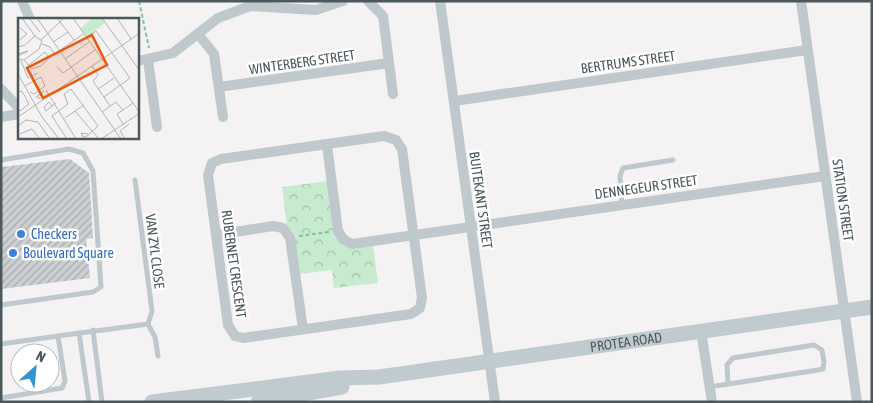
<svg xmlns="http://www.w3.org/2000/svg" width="873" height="403" viewBox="0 0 873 403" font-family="'Asap Condensed',sans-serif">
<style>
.park{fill:url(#park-crowns)}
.building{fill:url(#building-hatch)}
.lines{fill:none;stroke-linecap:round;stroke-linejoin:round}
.path{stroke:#83c597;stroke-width:2;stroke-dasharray:4 2.5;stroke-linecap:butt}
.lane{stroke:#bfc8cc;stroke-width:5}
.street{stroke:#bfc8cc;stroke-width:10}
.secondary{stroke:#c0cbd0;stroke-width:15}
.shop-dot{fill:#3f7fe0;stroke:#fff;stroke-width:2}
.labels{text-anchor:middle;stroke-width:5;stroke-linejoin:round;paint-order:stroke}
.street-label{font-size:14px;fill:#4c585d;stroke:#fff}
.shop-label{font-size:14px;fill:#366cbe;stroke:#fff;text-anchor:start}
.inset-road{fill:none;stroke:#b1b4b6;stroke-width:1}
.view{fill:#e8590c;fill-opacity:0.15;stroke:#e8590c;stroke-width:2.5}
.inset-edge{fill:none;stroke:#4c585d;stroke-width:2.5}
</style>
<defs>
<pattern id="park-crowns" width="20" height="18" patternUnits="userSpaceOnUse" patternTransform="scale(1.25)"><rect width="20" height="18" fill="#c7ebce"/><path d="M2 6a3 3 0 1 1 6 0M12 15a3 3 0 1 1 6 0" fill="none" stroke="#a4c1aa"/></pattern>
<pattern id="building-hatch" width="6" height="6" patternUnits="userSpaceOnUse" patternTransform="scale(1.25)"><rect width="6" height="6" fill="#ccd0d2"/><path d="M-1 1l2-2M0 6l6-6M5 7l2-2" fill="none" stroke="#a8acae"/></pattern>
</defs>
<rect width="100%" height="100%" fill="#f4f2f2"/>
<polygon class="park" points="328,181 336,236 373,245 378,283 334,288 332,270 299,274 293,234 287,226 282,187"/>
<polygon class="building" points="70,159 89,173 93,238 86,239 90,278 1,289 1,167"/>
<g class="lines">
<g class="path">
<polyline points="139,1 149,48"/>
<polyline points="299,236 329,232"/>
</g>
<g class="lane">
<polyline points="1,160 69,149 83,153 93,171 101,287 93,292 1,305"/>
<polyline points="135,180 152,311 148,324 155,337 158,356"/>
<polyline points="622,205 620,176 623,168 673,160"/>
<polyline points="93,330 102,402"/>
<polyline points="79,333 89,402"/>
<polyline points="1,344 58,336"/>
<polyline points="709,387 818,370 823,369 824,362 822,350 814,345 733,358 727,365 728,384"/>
<polyline points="1,398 62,388 65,381 58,336 148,324"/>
</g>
<g class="street">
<polyline points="22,1 30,19"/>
<polyline points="368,1 383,16 393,94"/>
<polyline points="440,1 495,402"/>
<polyline points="801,1 857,402"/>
<polyline points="198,34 214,54 223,117"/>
<polyline points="148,60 157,127"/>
<polyline points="138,61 173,53 218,18 250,6 316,10 343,1"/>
<polyline points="219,87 389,63"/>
<polyline points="1,89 19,108"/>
<polyline points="454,101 807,50"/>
<polyline points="1,117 19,114"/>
<polygon points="384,136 396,140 402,149 422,298 420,308 411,314 243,338 235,336 228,325 208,175 212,163 221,159"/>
<polyline points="327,145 338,231 343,239 352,244 825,176"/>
<polyline points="216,235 273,226 283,228 290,238 303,329"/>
<polyline points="701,331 712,402"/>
</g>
<g class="secondary">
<path id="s1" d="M152,402L340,378L379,377L872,307"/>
<polyline points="258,402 342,387"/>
</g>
</g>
<g class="shop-dot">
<circle cx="21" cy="234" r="5"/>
<circle cx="13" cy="253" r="5"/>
</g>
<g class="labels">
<g class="street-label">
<text transform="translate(302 62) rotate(-8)" y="5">WINTERBERG STREET</text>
<text transform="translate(628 62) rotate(-8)" y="5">BERTRUMS STREET</text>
<text transform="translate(646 187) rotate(-8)" y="5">DENNEGEUR STREET</text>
<text transform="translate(481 200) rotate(82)" y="5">BUITEKANT STREET</text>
<text transform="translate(843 200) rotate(82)" y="5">STATION STREET</text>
<text transform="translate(155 251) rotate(83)" y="5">VAN ZYL CLOSE</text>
<text transform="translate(234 264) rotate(82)" y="5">RUBERNET CRESCENT</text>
<text dy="5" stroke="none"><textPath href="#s1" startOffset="478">PROTEA ROAD</textPath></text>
</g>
<g class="shop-label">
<text x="31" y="239">Checkers</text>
<text x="23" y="258">Boulevard Square</text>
</g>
</g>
<g transform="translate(18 18)">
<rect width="121" height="121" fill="#f4f2f2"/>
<path d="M74,0H83L87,5L69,18L62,11Z" fill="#c7ebce"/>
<path class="inset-road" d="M4,0L17,18M11,0L22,14M19,0L103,121M39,0L56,22M55,0L122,95M84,0L122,53M99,0L113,21M0,8L9,16L0,23M68,19L78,13L112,60L86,79M23,22L46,0M35,24L50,14M0,29L7,27L17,18L24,23L21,31L6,42L0,41M41,33L65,16M0,36L10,33L0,38M47,41L71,24M6,42L14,51L23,48L36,35L32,29L24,26M3,43L10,60L20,55M10,48L27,34L31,40M74,48L80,57L75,63L92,88M39,49L45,55L77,32M0,56L24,99L41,121M7,68L23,59L27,68L16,76L12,74M80,71L96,60M28,72L58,121M0,74L4,73L11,86L2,93L0,91M23,81L18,79L26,73M34,88L31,84L26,89L28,93L38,85M57,93L81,121M84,94L98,84L105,92M0,99L122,15M47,100L66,87M105,106L99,96L115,85M0,108L8,102L20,104L32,121M2,116L14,111L22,121M49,121L34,98L50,86L46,76L53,71L80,108L68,119H65L63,115L70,116M83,121L122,95M107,121L102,113L111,106"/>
<path class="view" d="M74,17L89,47L25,80L9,50Z"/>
<rect width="121" height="121" class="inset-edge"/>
</g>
<rect width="873" height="403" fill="none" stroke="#4c585d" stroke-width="5"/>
<g transform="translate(35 368) rotate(27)"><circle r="24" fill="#ffffff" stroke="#b7bcbe"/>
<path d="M0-4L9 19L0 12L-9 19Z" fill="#3194ce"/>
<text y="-8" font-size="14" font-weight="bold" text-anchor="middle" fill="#4c585d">N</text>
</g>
</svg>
